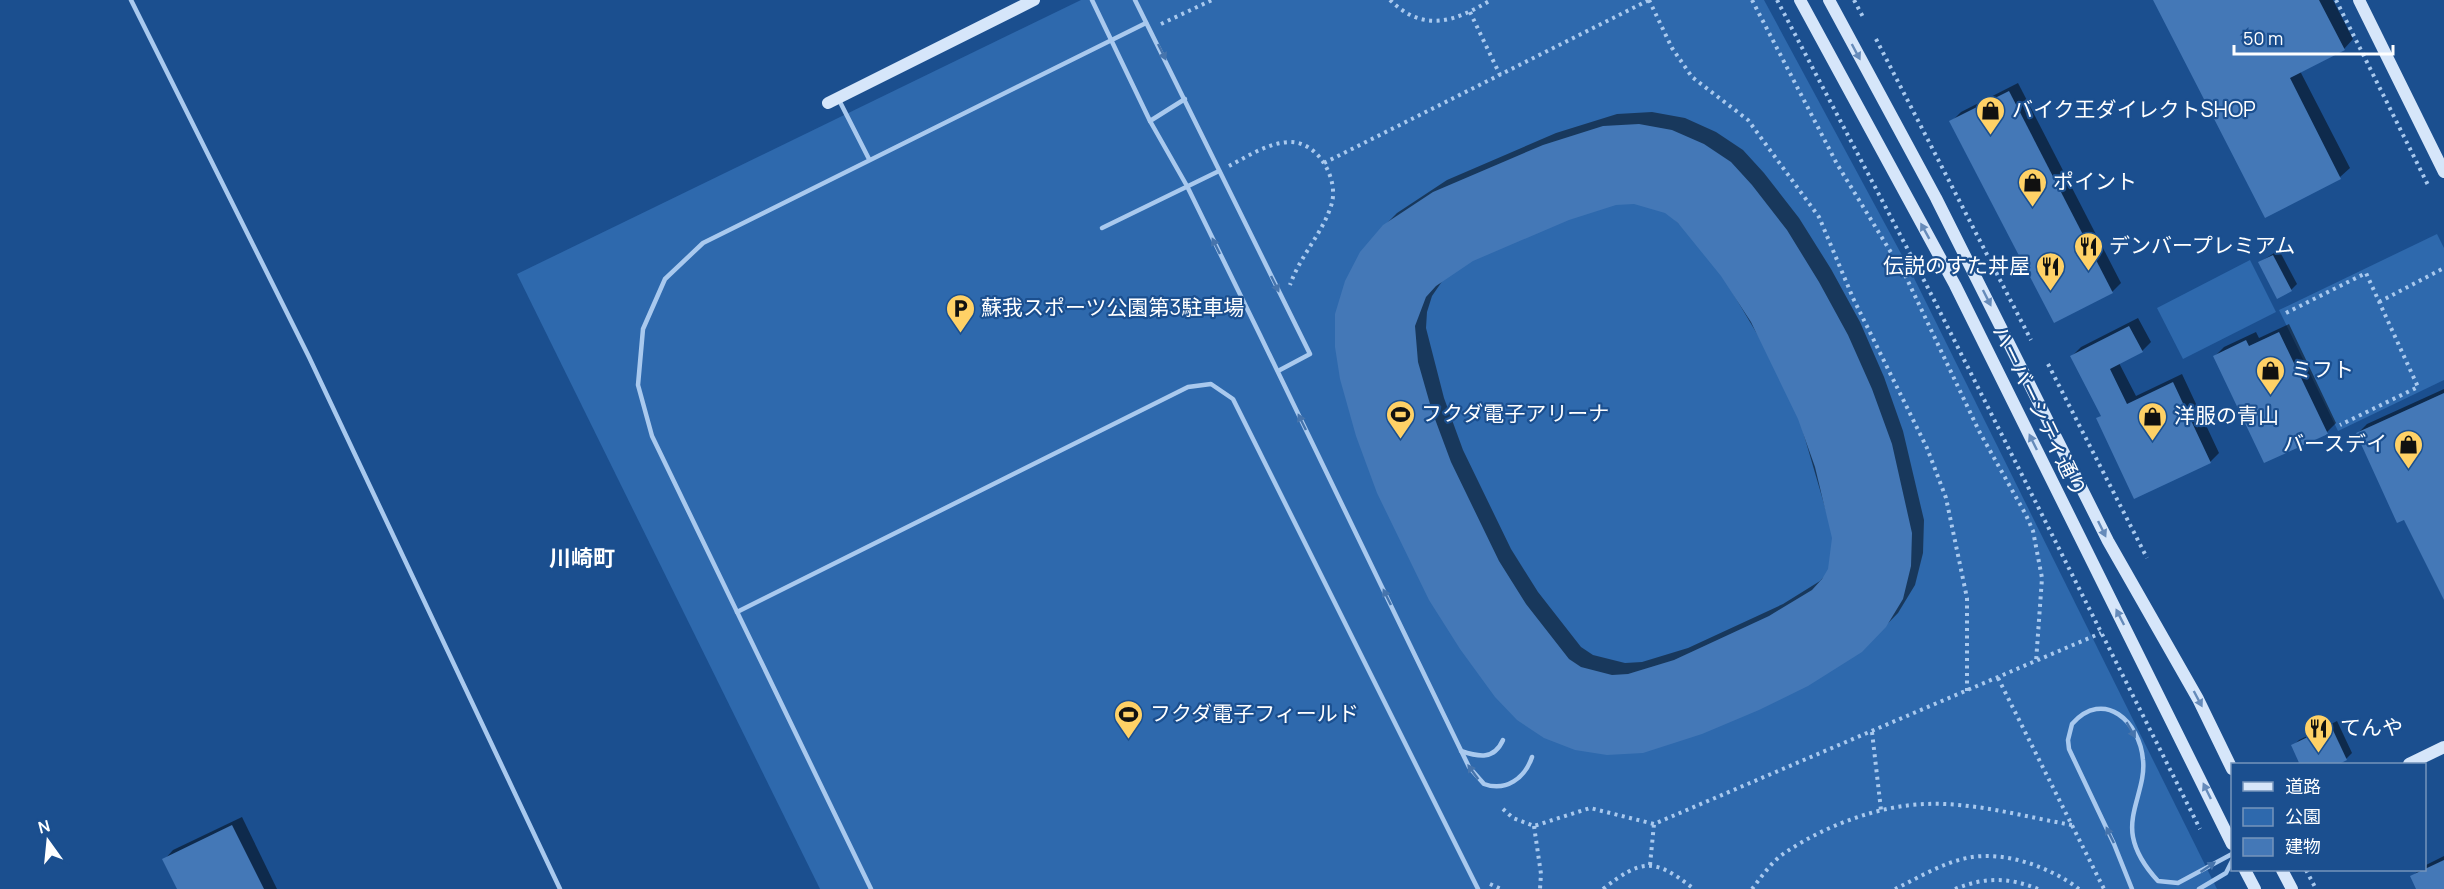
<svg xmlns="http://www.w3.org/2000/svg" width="2444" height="889" viewBox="0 0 2444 889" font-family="Manrope,'Noto Sans JP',sans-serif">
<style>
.green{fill:#2e69ad}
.shadow{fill:#0007;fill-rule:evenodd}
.building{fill:#4478b7;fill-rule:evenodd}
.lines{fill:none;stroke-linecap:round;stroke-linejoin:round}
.path{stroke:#a9c9ee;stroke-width:4;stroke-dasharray:3 4.5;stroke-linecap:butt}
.lane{stroke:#a9c9ee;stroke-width:4.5}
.secondary{stroke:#d6e6fa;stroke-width:12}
.oneway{fill:#4674ac}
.oneway2{fill:#668bba}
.labels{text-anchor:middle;stroke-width:4.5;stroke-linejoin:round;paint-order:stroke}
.poi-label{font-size:21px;fill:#fff;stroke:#1b4f8f;text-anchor:start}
.street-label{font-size:21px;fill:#fff;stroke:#1b4f8f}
.neighbourhood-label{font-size:22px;font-weight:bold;fill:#fff;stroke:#1b4f8f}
</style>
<rect width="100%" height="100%" fill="#1b4f8f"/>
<g class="green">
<polygon points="1081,0 1764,0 1911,272 2217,889 820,889 517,274"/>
<polygon points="2437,234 2444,248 2444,380 2338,431 2279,310"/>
<polygon points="2250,260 2276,312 2183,359 2157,308"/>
</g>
<g class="shadow">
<polygon points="2154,0 2333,0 2353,39 2344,49 2300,71 2350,168 2340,177 2266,216"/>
<polygon points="2018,83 2121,283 2112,292 1951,122 1961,112"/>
<path d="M1652,112L1685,118L1716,132L1743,150L1764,173L1799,218L1831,269L1860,322L1884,377L1903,431L1924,520L1923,553L1915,585L1898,613L1861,651L1496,696L1384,226L1397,213L1447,180L1556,133L1617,114ZM1616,203H1634L1666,212L1693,236L1722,275L1778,369L1799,418L1834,538L1830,570L1820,581L1783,604L1688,648L1642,662L1625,663L1593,655L1581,647L1538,592L1511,549L1463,450L1444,398L1426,328L1427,312L1432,296L1443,280L1472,260L1568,218Z"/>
<polygon points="2279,250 2297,284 2291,290 2260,262"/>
<polygon points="2138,318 2151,342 2142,351 2119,363 2136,396 2182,374 2219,453 2210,462 2098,419 2102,415 2072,356 2081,347"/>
<polygon points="2289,324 2336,423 2327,432 2215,356 2224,347 2256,332 2259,338"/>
<polygon points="2444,389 2444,597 2405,518 2358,433 2367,424"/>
<polygon points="2337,721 2352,753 2346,759 2293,746 2299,740"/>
<polygon points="242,817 277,889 178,889 164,860 173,850"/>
<polygon points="2444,856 2444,889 2418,889 2412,877 2419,870 2424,870 2424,866"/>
</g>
<g class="building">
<polygon points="2153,0 2319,0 2345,50 2290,78 2341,179 2265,218"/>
<polygon points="2009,91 2113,293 2054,323 1949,121"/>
<path d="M1639,124L1672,130L1704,144L1731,162L1752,185L1787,230L1819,282L1848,335L1872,389L1892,444L1912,533L1911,566L1903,599L1886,627L1862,652L1808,686L1759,710L1702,734L1643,753L1607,755L1575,750L1544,738L1517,720L1495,697L1460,649L1429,600L1377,493L1356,436L1340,379L1335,347V314L1345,281L1360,252L1383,225L1433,192L1543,145L1603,126ZM1634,204L1665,213L1678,223L1721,276L1751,322L1798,419L1815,467L1832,538L1828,569L1822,579L1812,590L1769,616L1674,660L1628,674L1612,675L1581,667L1569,659L1526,604L1499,561L1451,462L1432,411L1418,362L1415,326L1426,297L1436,286L1473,261L1569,220L1616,205Z"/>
<polygon points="2273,255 2292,291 2277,299 2258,262"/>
<polygon points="2129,326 2143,352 2110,369 2127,404 2173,382 2211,463 2134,499 2096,418 2101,416 2070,356"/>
<polygon points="2279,332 2328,434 2264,463 2213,356 2246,340 2249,346"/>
<polygon points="2444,393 2444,600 2404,520 2397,523 2356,433"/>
<polygon points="2331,726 2347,760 2337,765 2300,765 2291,745"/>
<polygon points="232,825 264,889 177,889 162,859"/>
<polygon points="2444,860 2444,889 2416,889 2410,876"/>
</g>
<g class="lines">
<g class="path">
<path d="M1390,0C1424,33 1454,22 1491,0"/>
<polyline points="1649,0 1672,48 1692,77 1748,120 1819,217 1853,298 1927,448 1946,498 1967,598 1967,692"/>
<polyline points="1752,0 1837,164 1906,277 1979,431 2026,515 2033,531 2042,578 2036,662"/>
<polyline points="1777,0 1928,288 2200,829"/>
<polyline points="1854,0 1864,19"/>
<polyline points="2336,0 2429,187"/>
<polyline points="1470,12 1500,75"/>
<polyline points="1161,24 1212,0"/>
<polyline points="1876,39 2031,340"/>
<polyline points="1324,163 1649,0"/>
<path d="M1229,166C1248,156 1268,143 1289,142C1319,141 1340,181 1331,206C1322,234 1300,256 1290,285"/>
<polyline points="2379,302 2444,268"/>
<polyline points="2286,313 2366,273 2418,387 2340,425"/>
<polyline points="2048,364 2147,558"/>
<polyline points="1998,678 2104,889"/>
<polyline points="1872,732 1881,810"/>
<polyline points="1503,809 1513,818 1534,826 1590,808 1654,824 2101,633"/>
<polyline points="1534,826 1541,874 1540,889"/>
<polyline points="1650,865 1654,824"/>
<polyline points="2306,870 2316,889"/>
<polyline points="1490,884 1501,889"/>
<path d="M1603,889C1642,859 1653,857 1694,889"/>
<path d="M1752,889C1762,876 1772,861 1786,852C1825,826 1879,805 1927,804C1973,802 2026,817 2072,825"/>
<path d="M1895,889C1918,878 1942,863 1967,858C2004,850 2050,867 2079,889"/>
<path d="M1955,889C1984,877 2009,877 2038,889"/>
</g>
<g class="lane">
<polyline points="131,0 309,357 560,889"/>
<path d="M1092,0L1150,121L1187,186L1260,335L1469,767L1484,784C1506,792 1525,778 1532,757"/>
<polyline points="1135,0 1310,354 1278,371"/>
<polyline points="839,100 869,159"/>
<polyline points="1150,121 1185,99"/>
<polyline points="1102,228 1219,171"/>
<polyline points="737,612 1188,387 1211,384 1233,399 1478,889"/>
<path d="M1461,751C1479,757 1494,760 1503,740"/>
<polyline points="871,889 652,436 638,385 643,329 665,279 703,243 1146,23"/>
<path d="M2132,889L2114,844L2069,749L2068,740L2072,724C2104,688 2140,722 2143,760C2146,786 2128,811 2133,837C2136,853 2147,869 2158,881L2178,883L2232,854"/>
<polyline points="2199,889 2226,873 2232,861"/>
</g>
<g class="secondary">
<polyline points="1800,0 1955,285 2232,844"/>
<polyline points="1829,0 1936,198 2108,541 2198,699 2232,769"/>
<polyline points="2359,0 2444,172"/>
<polyline points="828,103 1034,0"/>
<polyline points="2409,764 2444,747"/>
<polyline points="2245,870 2255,889"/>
<polyline points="2282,870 2292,889"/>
</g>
</g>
<defs><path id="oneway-solid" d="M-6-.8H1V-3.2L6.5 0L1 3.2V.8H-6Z" transform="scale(1.5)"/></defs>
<g class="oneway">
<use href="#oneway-solid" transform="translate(1162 52) rotate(64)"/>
<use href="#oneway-solid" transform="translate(1216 246) rotate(-116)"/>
<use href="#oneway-solid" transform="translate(1275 284) rotate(64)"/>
<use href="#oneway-solid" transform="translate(1302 422) rotate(-116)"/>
<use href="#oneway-solid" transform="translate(1387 597) rotate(-116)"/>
<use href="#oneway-solid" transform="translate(2131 730) rotate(60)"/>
<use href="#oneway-solid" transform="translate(1473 772) rotate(-126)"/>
<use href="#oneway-solid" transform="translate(2110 835) rotate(-116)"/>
<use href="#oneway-solid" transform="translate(2208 867) rotate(-34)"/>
</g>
<g class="oneway2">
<use href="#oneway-solid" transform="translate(1856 52) rotate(62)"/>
<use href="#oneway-solid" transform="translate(1925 231) rotate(-119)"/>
<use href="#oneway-solid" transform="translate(1987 298) rotate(63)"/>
<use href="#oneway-solid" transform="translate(2033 442) rotate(-116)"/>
<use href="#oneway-solid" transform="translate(2102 529) rotate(64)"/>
<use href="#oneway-solid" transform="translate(2120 617) rotate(-117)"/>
<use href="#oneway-solid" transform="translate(2198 699) rotate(62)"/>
<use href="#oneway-solid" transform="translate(2207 791) rotate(-116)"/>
</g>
<defs>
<symbol id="shop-pin" viewBox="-11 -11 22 30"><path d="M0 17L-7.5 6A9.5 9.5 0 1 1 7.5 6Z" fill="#ffd166" stroke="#1b4f8f"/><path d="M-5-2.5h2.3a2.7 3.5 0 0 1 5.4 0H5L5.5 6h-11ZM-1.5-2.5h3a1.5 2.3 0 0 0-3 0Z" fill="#111"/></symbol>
<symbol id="restaurant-pin" viewBox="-11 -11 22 30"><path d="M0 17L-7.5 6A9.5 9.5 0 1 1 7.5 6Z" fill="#ffd166" stroke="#1b4f8f"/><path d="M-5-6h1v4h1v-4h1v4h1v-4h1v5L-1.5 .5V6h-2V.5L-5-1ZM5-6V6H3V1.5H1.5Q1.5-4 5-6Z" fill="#111"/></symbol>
<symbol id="parking-pin" viewBox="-11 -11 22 30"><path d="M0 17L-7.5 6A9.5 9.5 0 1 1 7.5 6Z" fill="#ffd166" stroke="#1b4f8f"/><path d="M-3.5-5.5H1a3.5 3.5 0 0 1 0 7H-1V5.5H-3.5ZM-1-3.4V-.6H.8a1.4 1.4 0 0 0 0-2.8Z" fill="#111"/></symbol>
<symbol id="stadium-pin" viewBox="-11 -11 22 30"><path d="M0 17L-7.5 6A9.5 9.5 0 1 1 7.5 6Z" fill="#ffd166" stroke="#1b4f8f"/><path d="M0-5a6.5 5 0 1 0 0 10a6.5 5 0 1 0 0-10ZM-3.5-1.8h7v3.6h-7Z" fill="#111"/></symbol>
</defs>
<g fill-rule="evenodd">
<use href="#shop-pin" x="1974" y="94" width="33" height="45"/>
<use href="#shop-pin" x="2016" y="166" width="33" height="45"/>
<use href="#restaurant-pin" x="2072" y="230" width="33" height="45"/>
<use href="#restaurant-pin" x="2034" y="250" width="33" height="45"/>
<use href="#parking-pin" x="944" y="292" width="33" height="45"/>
<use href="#shop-pin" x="2254" y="354" width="33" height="45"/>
<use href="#stadium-pin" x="1384" y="398" width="33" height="45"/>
<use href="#shop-pin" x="2136" y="400" width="33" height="45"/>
<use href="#shop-pin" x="2392" y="428" width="33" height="45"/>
<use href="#stadium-pin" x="1112" y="698" width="33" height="45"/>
<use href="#restaurant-pin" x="2302" y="712" width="33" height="45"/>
</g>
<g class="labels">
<g class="poi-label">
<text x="2012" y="117">バイク王ダイレクトSHOP</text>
<text x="2053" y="189">ポイント</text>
<text x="2109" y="253">デンバープレミアム</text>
<text x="2030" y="273" text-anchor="end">伝説のすた丼屋</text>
<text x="981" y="315">蘇我スポーツ公園第3駐車場</text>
<text x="2291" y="377">ミフト</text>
<text x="1421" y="421">フクダ電子アリーナ</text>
<text x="2174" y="423">洋服の青山</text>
<text x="2387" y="451" text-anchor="end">バースデイ</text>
<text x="1150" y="721">フクダ電子フィールド</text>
<text x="2340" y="735">てんや</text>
</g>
<g class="street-label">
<text transform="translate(2039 411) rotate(64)" y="7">ハーバーシティ通り</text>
</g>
<g class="neighbourhood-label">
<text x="582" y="566">川崎町</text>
</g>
</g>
<rect x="2231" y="763" width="195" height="108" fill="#1b4f8f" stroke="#7695bc" stroke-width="1.5"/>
<rect x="2243" y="782" width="30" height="9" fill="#d6e6fa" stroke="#7695bc" stroke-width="1.5"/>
<text x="2285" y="793" font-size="18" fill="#ffffff">道路</text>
<rect x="2243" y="808" width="30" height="18" fill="#2e69ad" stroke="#7695bc" stroke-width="1.5"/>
<text x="2285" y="823" font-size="18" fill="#ffffff">公園</text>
<rect x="2243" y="838" width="30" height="18" fill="#4478b7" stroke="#7695bc" stroke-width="1.5"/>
<text x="2285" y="853" font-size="18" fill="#ffffff">建物</text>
<g transform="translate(48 841) rotate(345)" stroke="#1b4f8f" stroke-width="4.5" paint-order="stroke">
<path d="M0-4.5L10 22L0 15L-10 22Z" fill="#ffffff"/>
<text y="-9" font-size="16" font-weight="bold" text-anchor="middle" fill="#ffffff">N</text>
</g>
<path d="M2234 45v9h159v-9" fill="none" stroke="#ffffff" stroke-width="3"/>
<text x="2243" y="45" font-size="18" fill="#ffffff" stroke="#1b4f8f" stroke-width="4.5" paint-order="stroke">50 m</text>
</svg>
